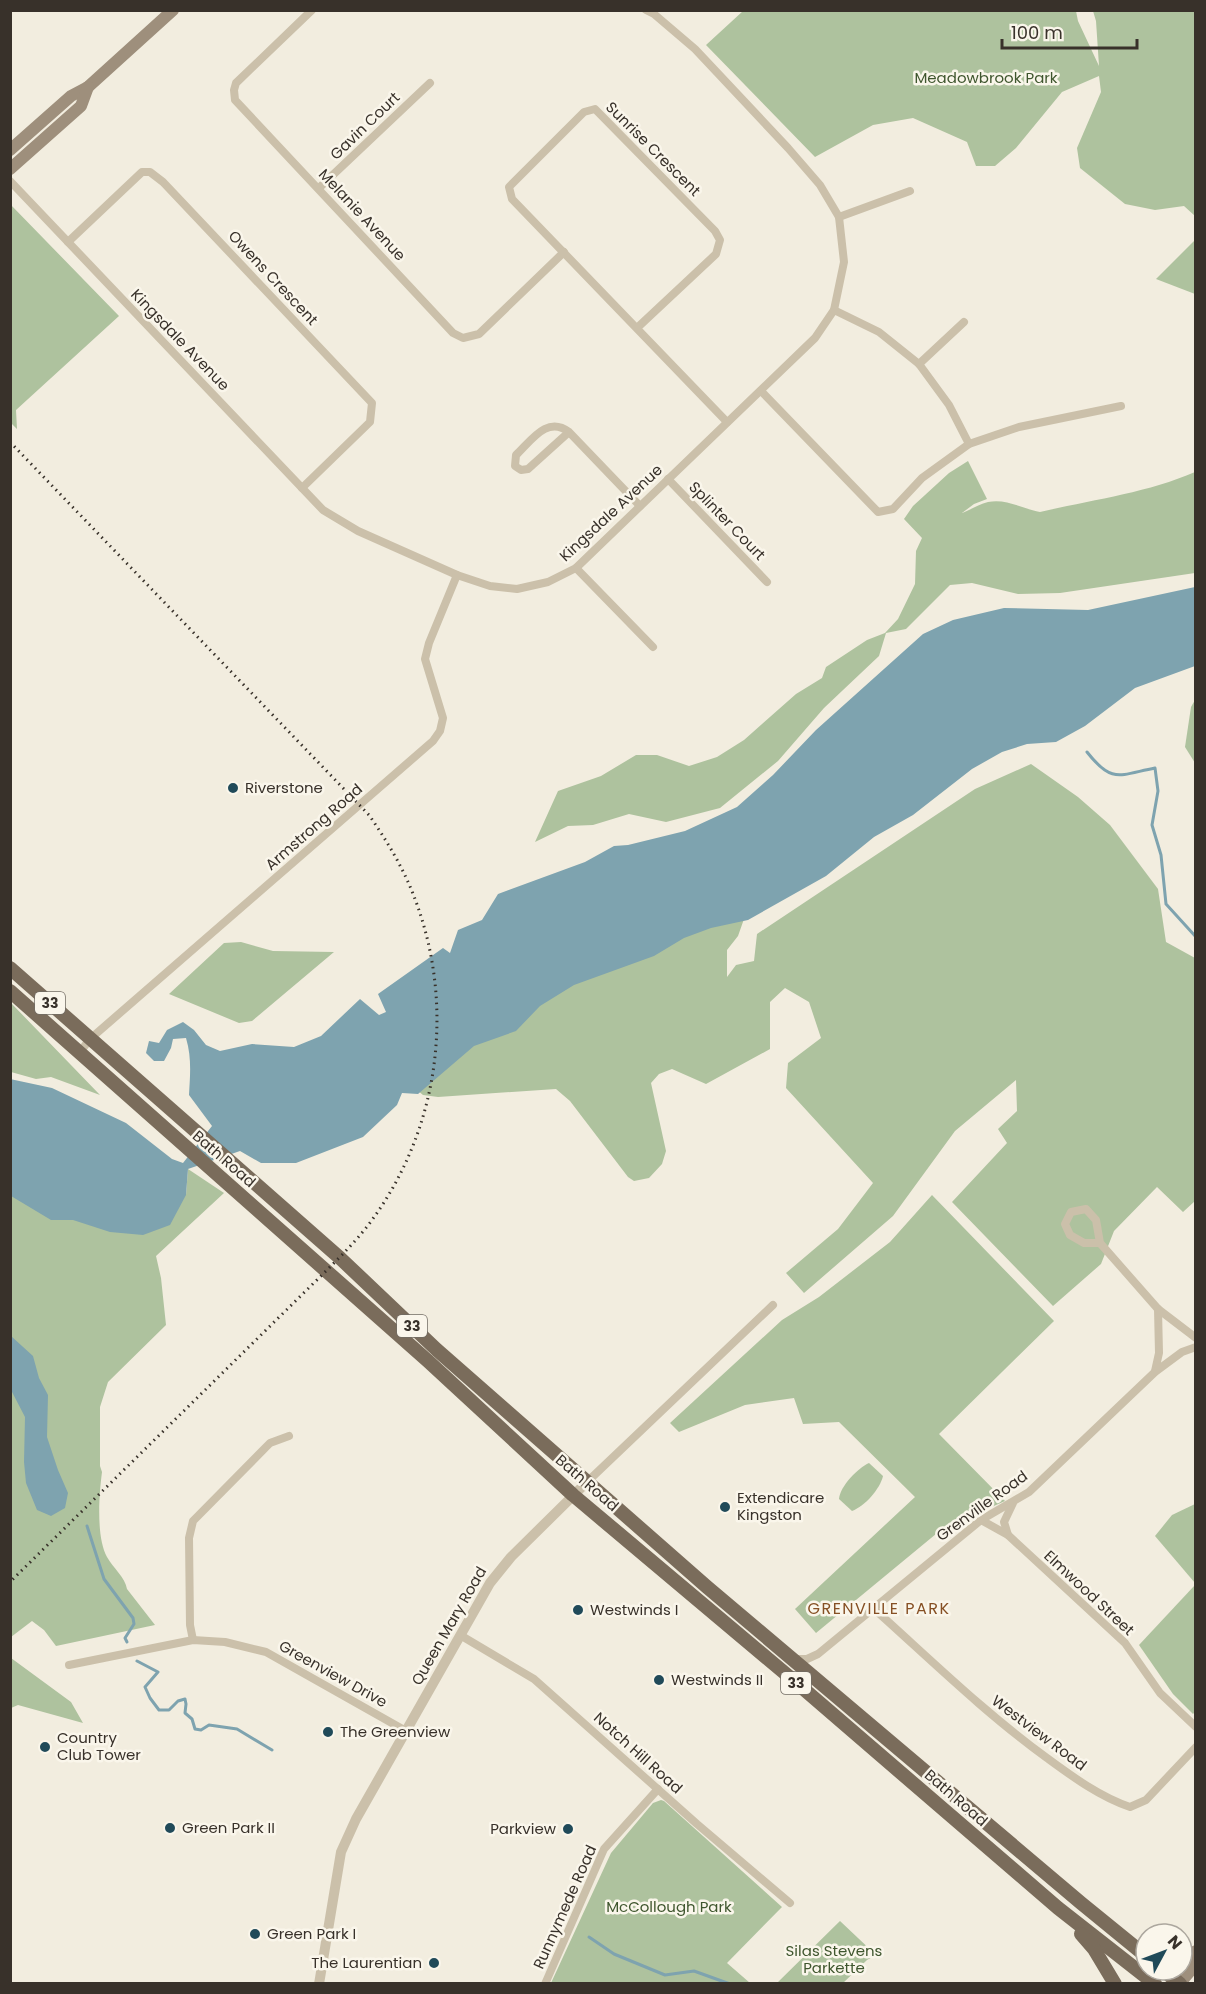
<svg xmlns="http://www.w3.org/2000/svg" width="1206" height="1994" viewBox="0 0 1206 1994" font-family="Poppins,sans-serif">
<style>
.green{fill:#aec29e}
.water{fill:#7ea3af}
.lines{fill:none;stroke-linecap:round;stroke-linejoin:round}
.stream{stroke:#7ea3af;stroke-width:3}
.minor{stroke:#cbc0aa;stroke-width:8}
.tertiary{stroke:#cbc0aa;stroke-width:10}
.secondary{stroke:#9e8f7c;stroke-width:12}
.primary{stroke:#7a6c5b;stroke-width:14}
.rail{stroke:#38312a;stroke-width:3;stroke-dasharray:1.5 4.5;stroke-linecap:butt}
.poi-dot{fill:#204a59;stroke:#faf6eb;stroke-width:2}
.labels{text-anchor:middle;stroke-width:5;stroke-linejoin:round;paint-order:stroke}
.shield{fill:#faf6eb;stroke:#726c64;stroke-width:1.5}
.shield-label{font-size:14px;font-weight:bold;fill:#38312a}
.park-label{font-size:15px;fill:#3f562e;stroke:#faf6eb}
.street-label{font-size:15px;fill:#38312a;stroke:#faf6eb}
.poi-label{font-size:15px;fill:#38312a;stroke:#faf6eb;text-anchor:start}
.neighbourhood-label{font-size:16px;letter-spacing:1.5px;fill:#865024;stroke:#faf6eb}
</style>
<rect width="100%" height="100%" fill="#f2eddf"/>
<g class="green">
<polygon points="743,11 1076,11 1078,21 1099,66 1096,21 1093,11 1195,11 1195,216 1184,206 1155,210 1125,204 1080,168 1077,148 1101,92 1099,76 1062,92 1016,148 995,166 976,166 967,142 913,118 873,125 815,157 706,45"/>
<polygon points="10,204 119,316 16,410 17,429 10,422"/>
<polygon points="1195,240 1195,294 1156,279"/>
<path d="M968,461L987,499L974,504L962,513C970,510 979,504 988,502C1006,498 1023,509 1040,512C1091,500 1147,493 1195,472V573L1060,593L1018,594L972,583L950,585L906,629L886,633L879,656L824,708L778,761L720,808L666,822L629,814L593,825L568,826L535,842L558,791L601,776L636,755H657L689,766L717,757L744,740L796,694L822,678L826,667L867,640L885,633L898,619L915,584L916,551L922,538L904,519L913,506L949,473Z"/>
<polygon points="1195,700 1195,763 1185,747 1191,707"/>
<polygon points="1031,764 1078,797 1110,825 1158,889 1166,942 1195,958 1195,1201 1183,1212 1157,1187 1114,1231 1101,1264 1053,1306 952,1202 1007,1143 998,1129 1017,1111 1016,1080 955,1131 893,1216 804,1293 786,1273 838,1229 873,1183 786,1088 788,1063 821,1038 809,1002 785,988 770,1002 770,1049 706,1084 672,1069 659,1074 651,1083 666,1151 662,1164 649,1178 634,1181 628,1177 570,1101 556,1089 438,1097 423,1095 405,1080 455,1033 750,902 738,936 727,950 727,977 736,965 754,961 757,934 975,789"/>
<polygon points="241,942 273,951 334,952 252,1021 239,1023 169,994 224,943"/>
<polygon points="10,1003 12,1004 100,1095 51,1077 36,1079 11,1072"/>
<path d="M188,1169L224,1193L156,1256L161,1278L166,1325L108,1382L100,1407V1466L102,1472C99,1495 96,1537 107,1557C113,1568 125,1577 127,1589L155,1625L56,1646L44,1630L32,1621L11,1637V1179L186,1195Z"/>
<polygon points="932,1195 1054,1321 939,1434 1005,1501 942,1529 816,1633 795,1609 915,1497 839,1422 803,1424 794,1398 745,1405 679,1432 670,1423 782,1320 819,1297 890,1242"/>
<path d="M869,1463L883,1476C880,1489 865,1506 852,1511L839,1499C840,1486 858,1468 869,1463Z"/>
<polygon points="1195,1504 1195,1583 1155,1536 1172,1515"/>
<polygon points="1195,1585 1196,1711 1193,1714 1173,1694 1139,1645"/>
<polygon points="11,1658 71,1702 83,1723 18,1705 11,1708"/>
<polygon points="661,1800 664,1801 782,1907 727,1963 750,1983 551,1983 611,1853 653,1803"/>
<polygon points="840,1921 876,1955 867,1960 843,1983 777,1983"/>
</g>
<g class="water">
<path d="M1195,587V666L1135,688L1085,726L1056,742L1027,744L1002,752L972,769L913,815L874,837L826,876L748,920L711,928L684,938L654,956L574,985L540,1006L516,1031L474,1046L418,1094L402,1093L397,1105L363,1137L296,1163H261L240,1151L188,1169L186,1195L170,1225L143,1235L110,1232L73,1220H51L11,1196L10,1079L52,1088L126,1123L172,1159L183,1163L212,1126L189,1095C190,1076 192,1058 186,1038L173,1039L171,1048L164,1061H154L146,1053L149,1041L159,1043L167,1030L183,1022L194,1030L206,1045L220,1051L252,1044L294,1047L321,1036L360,999L379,1015L386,1012L378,994L443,948L450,953L458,930L482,920L498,894L585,862L614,846L628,845L685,831L737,807L773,775L816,730L923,634L953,620L1004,608L1088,610Z"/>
<polygon points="11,1336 33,1356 39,1378 48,1395 47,1437 58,1470 68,1493 65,1508 51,1516 37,1510 26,1483 24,1462 25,1417 11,1390"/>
</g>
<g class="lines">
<g class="stream">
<path d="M1087,752C1112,784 1119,775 1155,768L1158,791L1152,825L1161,855L1166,904L1196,937"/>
<polyline points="87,1526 104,1579 133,1618 134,1624 125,1638 127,1642"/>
<polyline points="137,1661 158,1672 145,1687 150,1698 159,1710 169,1710 178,1701 185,1699 186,1704 185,1713 192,1719 195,1729 201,1730 209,1725 237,1729 272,1750"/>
<polyline points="589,1937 614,1954 665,1975 694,1971 730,1984"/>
</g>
<g class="minor">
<polyline points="312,10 236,83 234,90 235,100 453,333 463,338 479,334 564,252"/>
<polyline points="10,181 323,510 358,531 457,575 490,586 517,589 548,582 576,568 815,338 834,310 844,262 839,217 820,185 788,148 695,49 654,14 646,10"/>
<polyline points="319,188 430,83"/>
<polyline points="839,217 910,191"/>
<polyline points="68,242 142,172 150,172 163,182 372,403 370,422 302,488"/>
<polyline points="834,310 879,332 919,364 949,405 969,444"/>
<polyline points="637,328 716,254 720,240 715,231 595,109 584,112 509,187 512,199 727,422"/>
<polyline points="919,364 964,322"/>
<polyline points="761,391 878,512 893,509 922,478 969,444 1019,427 1121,406"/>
<path d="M569,432L528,469L521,470L515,466L516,455C531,441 547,415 569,432L640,506"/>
<polyline points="668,479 767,582"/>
<polyline points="576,568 653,647"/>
<polyline points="80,1052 90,1039 433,741 440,731 443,718 425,659 429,643 457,575"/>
<polyline points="1100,1243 1084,1243 1070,1235 1065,1224 1071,1212 1086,1209 1096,1220 1100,1243 1158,1309 1196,1338"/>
<polyline points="1155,1371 1159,1353 1158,1309"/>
<polyline points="587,1482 773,1305"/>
<polyline points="981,1520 1008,1535 1125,1643 1160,1693 1196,1727"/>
<polyline points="1008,1535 1004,1522 1013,1503"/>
<path d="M873,1608C930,1659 985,1713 1047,1758C1073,1777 1100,1797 1130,1807L1146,1800L1196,1747"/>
<polyline points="460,1635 534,1679 697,1824 790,1903"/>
<polyline points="193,1640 190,1625 189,1538 193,1521 270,1443 289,1436"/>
<polyline points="793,1659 807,1659 818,1654 981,1520 1029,1492 1155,1372 1182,1352 1196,1347"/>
<polyline points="69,1665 193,1640 225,1642 266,1652 406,1731"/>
<polyline points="545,1984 604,1849 658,1789"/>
</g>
<polyline class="tertiary" points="319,1984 341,1852 356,1819 490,1583 511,1557 587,1482"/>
<g class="secondary">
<polyline points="10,150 71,96 88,87 173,10"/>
<polyline points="10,169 81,106 88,87"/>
<polyline points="1182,1964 1196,1951"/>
<polyline points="1179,1984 1196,1964"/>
</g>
<g class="primary">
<polyline points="10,968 340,1258 437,1350 707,1587 1081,1903 1146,1956"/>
<polyline points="10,991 428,1361 573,1495 799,1685 1058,1908 1155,1984"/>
<polyline points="1081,1934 1094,1949 1115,1984"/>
<polyline points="1163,1970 1180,1984"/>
</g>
<path class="rail" d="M10,442L369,815C387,841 404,869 415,899C456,1008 439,1131 369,1224C356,1241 341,1256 326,1271L10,1582"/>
</g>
<g class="poi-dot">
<circle cx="233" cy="788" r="6"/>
<circle cx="725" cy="1507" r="6"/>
<circle cx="578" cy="1610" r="6"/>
<circle cx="659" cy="1680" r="6"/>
<circle cx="328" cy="1732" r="6"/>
<circle cx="45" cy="1747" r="6"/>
<circle cx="170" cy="1828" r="6"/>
<circle cx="568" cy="1829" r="6"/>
<circle cx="255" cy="1934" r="6"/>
<circle cx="434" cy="1963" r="6"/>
</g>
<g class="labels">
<g class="shield">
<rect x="35" y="992" width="30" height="22" rx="4.5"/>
<rect x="397" y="1315" width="30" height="22" rx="4.5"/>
<rect x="781" y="1672" width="30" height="22" rx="4.5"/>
</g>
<g class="shield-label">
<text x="50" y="1008">33</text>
<text x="412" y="1331">33</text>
<text x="796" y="1688">33</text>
</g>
<g class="park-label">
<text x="986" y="83">Meadowbrook Park</text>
<text x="669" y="1912">McCollough Park</text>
<text x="834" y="1956">Silas Stevens<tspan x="834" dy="17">Parkette</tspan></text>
</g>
<g class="street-label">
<text transform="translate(365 126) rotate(-44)" y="5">Gavin Court</text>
<text transform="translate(653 149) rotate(45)" y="5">Sunrise Crescent</text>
<text transform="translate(362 215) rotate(47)" y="5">Melanie Avenue</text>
<text transform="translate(273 278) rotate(47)" y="5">Owens Crescent</text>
<text transform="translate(180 340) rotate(46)" y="5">Kingsdale Avenue</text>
<text transform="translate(611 513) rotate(-43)" y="5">Kingsdale Avenue</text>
<text transform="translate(727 521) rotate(46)" y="5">Splinter Court</text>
<text transform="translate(314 827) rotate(-41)" y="5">Armstrong Road</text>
<text transform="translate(224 1159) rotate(41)" y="5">Bath Road</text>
<text transform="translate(587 1483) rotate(41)" y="5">Bath Road</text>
<text transform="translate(982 1506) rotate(-36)" y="5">Grenville Road</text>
<text transform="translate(1089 1593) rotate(43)" y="5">Elmwood Street</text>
<text transform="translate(449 1626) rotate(-60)" y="5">Queen Mary Road</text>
<text transform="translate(333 1674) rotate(29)" y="5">Greenview Drive</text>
<text transform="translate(1039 1733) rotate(37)" y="5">Westview Road</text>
<text transform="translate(638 1753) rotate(42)" y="5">Notch Hill Road</text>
<text transform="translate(956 1798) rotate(41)" y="5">Bath Road</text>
<text transform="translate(565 1907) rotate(-66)" y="5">Runnymede Road</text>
</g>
<g class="poi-label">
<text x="245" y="793">Riverstone</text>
<text x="737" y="1503">Extendicare<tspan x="737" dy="17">Kingston</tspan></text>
<text x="590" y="1615">Westwinds I</text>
<text x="671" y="1685">Westwinds II</text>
<text x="340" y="1737">The Greenview</text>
<text x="57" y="1743">Country<tspan x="57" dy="17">Club Tower</tspan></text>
<text x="182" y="1833">Green Park II</text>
<text x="556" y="1834" text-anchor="end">Parkview</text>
<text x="267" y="1939">Green Park I</text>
<text x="422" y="1968" text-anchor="end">The Laurentian</text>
</g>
<g class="neighbourhood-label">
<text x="879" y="1614">GRENVILLE PARK</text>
</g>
</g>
<rect width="1206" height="1994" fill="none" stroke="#38312a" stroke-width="24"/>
<g transform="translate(1164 1952) rotate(49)"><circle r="28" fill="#faf6eb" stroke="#aca79e" stroke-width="1.5"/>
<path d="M0-4.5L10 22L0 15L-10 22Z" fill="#204a59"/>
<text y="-9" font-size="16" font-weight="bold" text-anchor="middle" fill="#38312a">N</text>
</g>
<path d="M1002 39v9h135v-9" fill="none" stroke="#38312a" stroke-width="3"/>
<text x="1011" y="39" font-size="18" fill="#38312a" stroke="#faf6eb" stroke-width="4.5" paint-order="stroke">100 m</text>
</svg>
